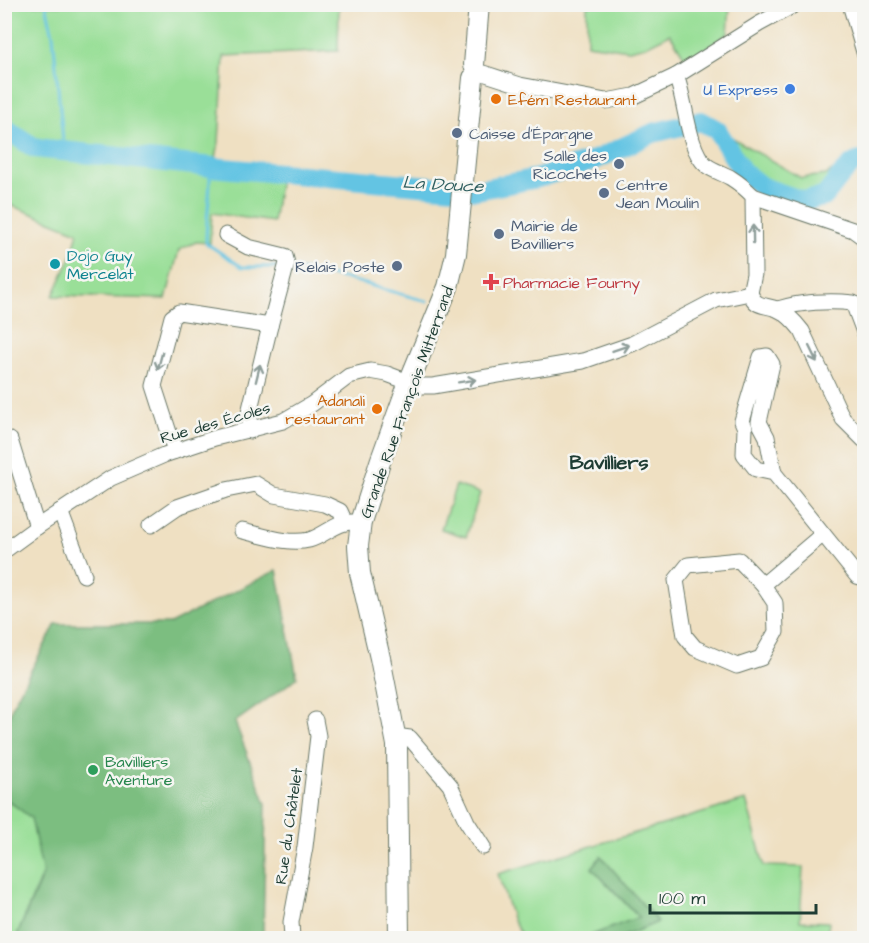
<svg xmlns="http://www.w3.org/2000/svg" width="869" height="943" viewBox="0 0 869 943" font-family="'Architects Daughter',sans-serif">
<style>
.green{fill:#9adf98;stroke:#5c8e66;stroke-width:1.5}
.forest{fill:#7bbe80;stroke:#4d7e5a;stroke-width:1.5}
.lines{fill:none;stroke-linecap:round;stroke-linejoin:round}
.stream{stroke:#64c4e3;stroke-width:3}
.river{stroke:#64c4e3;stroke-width:20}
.minor-casing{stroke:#687666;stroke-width:17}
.major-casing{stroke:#687666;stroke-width:22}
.minor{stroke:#fff;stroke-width:15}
.major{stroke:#fff;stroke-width:20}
.oneway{stroke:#8f9e9a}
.shop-dot{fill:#3f7fe0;stroke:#f6f6f2;stroke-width:2}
.food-dot{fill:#e8710a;stroke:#f6f6f2;stroke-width:2}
.service-dot{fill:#5c6f8a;stroke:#f6f6f2;stroke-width:2}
.culture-dot{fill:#0f9aa8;stroke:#f6f6f2;stroke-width:2}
.health-dot{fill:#e0444e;stroke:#f6f6f2;stroke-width:2}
.leisure-dot{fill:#2e9e5b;stroke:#f6f6f2;stroke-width:2}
.labels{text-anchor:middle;stroke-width:5;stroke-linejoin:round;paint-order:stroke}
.shop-label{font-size:16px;fill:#366cbe;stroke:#f6f6f2;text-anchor:end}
.food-label{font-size:16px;fill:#c56008;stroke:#f6f6f2;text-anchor:start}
.service-label{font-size:16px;fill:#4e5e75;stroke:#f6f6f2;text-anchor:start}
.culture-label{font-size:16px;fill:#0d838f;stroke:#f6f6f2;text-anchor:start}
.health-label{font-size:16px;fill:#be3a42;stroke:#f6f6f2;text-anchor:start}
.street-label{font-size:16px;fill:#1f3d34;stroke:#f6f6f2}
.leisure-label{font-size:16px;fill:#27864d;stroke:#f6f6f2;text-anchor:start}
.water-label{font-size:18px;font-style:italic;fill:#305f60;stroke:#f6f6f2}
.quarter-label{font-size:20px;font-weight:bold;fill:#1f3d34;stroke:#f6f6f2}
</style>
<rect width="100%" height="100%" fill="#f6f6f2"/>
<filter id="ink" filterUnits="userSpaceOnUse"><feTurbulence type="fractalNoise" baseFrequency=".0167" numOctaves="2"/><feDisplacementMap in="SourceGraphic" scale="12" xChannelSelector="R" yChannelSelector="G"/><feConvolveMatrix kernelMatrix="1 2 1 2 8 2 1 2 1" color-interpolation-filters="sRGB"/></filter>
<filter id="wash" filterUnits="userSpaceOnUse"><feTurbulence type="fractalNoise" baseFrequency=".008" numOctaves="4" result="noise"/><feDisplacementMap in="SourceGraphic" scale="24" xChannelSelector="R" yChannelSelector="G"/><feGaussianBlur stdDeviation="1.35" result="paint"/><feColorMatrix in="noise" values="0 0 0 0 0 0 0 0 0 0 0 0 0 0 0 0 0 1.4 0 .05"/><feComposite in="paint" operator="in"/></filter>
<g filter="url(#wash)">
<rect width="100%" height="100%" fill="#efe0c2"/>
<g class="green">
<polygon points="4,5 339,5 338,51 224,56 219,142 213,174 280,178 273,222 212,213 210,243 196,242 179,250 166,299 53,296 72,255 78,232 5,203"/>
<polygon points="587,5 730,5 728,34 687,61 670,34 646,46 629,50 587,44"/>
<path d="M731,137L801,178L826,175L845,163C840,171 833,184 826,190C810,203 764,187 751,174C742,165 736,154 730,143Z"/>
<polygon points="456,485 480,493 466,537 441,529"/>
<polygon points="75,793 16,938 5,938 4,798 31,817"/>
<polygon points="746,800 764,866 803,867 800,921 829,922 827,938 620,938 658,922 601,857 592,868 639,918 584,938 523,938 513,921 498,874"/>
</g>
<g class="forest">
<polygon points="277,570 297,678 235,722 266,804 263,934 255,938 16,938 43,874 31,818 5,798 5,730 13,704 56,624 170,624"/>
<polygon points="601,856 658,922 620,938 584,938 639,917 592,868"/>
</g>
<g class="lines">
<g class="stream">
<polyline points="46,4 53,35 64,151"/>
<path d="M210,167C211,193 206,217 206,243L242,267H277"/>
<path d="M290,269C338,273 381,290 427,301"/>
</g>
<path class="river" d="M4,128L35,148L222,168L477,190L538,178L597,159L653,133L701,121L717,130L742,171L762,187L803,201L824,197C834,186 850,158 864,161"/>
</g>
</g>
<g filter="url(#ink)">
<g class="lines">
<defs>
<g id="minor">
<polyline points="850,4 864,52"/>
<polyline points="483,73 520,85 606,101 634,96 676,76 759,24 796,4"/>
<path d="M676,76C686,99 687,149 706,165C713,171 723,173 731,178C739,183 746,189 753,196L754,274L750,293"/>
<polyline points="753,196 853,230 864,238"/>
<polyline points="226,235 248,247 285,256 287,263 270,326"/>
<path d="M750,293C756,308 763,304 777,309C787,313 795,322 802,331L843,419L864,440"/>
<path d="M778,309C800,302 830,300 853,303L864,332"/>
<polyline points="10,440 37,527"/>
<polyline points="175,451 154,386 172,317 179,312 270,326 249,413 250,431"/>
<polyline points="774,473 756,469 744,454 745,428 742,421 761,357 767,356 772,364 759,422 767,437 774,473 857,576 864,578"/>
<polyline points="60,511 84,575"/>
<polyline points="151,525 177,507 226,490 256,484 274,495 325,504 340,511 345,522"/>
<path d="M242,531C262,535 288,545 309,540C324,536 336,522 352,522"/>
<polyline points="4,551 37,527 111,478 164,455 215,438 283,421 312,404 349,376 370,371 387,374 419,386 433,386 583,361 632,344 716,300 750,293"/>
<polygon points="739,560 763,585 775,603 776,632 761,658 737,666 695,648 685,636 676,580 688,565"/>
<polyline points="763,585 823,534"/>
<polyline points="395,736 410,738 450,785 467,822 483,847"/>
<polyline points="292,938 291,922 305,847 318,736 315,720"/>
</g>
<g id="major">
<polyline points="474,65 479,4"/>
<polyline points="399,938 397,745 380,658 360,573 358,546 361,522 380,462 409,382 448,287 456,254 473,78"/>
</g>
</defs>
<use href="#minor" class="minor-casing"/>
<use href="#major" class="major-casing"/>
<use href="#minor" class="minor"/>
<use href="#major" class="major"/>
</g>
<defs><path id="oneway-shaft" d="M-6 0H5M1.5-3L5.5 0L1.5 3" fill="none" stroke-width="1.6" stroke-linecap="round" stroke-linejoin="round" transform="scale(1.5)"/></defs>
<g class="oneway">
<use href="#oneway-shaft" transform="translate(753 234) rotate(-91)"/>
<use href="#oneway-shaft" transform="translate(621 348) rotate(-19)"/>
<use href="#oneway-shaft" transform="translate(813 354) rotate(64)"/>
<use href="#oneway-shaft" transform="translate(160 361) rotate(105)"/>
<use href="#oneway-shaft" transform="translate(258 373) rotate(-76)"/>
<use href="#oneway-shaft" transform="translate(467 381) rotate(-9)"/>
</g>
</g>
<circle class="shop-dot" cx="790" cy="89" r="6"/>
<g class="food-dot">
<circle cx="496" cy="99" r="6"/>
<circle cx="377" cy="409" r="6"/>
</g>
<g class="service-dot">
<circle cx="457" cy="133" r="6"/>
<circle cx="619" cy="164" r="6"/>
<circle cx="604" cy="193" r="6"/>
<circle cx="499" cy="234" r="6"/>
<circle cx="397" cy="266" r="6"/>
</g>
<circle class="culture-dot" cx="55" cy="264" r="6"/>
<path class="health-dot" d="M488 273h6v6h6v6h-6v6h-6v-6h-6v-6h6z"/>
<circle class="leisure-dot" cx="93" cy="770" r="6"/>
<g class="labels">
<g class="shop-label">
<text x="778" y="95">U Express</text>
</g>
<g class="food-label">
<text x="508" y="105">Efém Restaurant</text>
<text x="365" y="406" text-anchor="end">Adanali<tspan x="365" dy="18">restaurant</tspan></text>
</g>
<g class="service-label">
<text x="469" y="139">Caisse d'Épargne</text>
<text x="607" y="161" text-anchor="end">Salle des<tspan x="607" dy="18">Ricochets</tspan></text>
<text x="616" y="190">Centre<tspan x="616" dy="18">Jean Moulin</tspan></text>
<text x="511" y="231">Mairie de<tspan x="511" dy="18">Bavilliers</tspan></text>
<text x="385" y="272" text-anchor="end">Relais Poste</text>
</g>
<g class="culture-label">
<text x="67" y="261">Dojo Guy<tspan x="67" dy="18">Mercelat</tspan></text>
</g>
<g class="health-label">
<text x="503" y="288">Pharmacie Fourny</text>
</g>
<g class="street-label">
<text transform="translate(406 402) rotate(-70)" y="6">Grande Rue François Mitterrand</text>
<text transform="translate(215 422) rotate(-16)" y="6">Rue des Écoles</text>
<text transform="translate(288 826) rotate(-82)" y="6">Rue du Châtelet</text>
</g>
<g class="leisure-label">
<text x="105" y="767">Bavilliers<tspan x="105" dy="18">Aventure</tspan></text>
</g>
<g class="water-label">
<text transform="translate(443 184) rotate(3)" y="6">La Douce</text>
</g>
<g class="quarter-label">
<text x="609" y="469">Bavilliers</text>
</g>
</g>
<rect width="869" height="943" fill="none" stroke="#f6f6f2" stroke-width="24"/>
<path d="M650 904v9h166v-9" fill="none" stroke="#1f3d34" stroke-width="3"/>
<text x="659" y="904" font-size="18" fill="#1f3d34" stroke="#f6f6f2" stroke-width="4.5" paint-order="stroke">100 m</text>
</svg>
